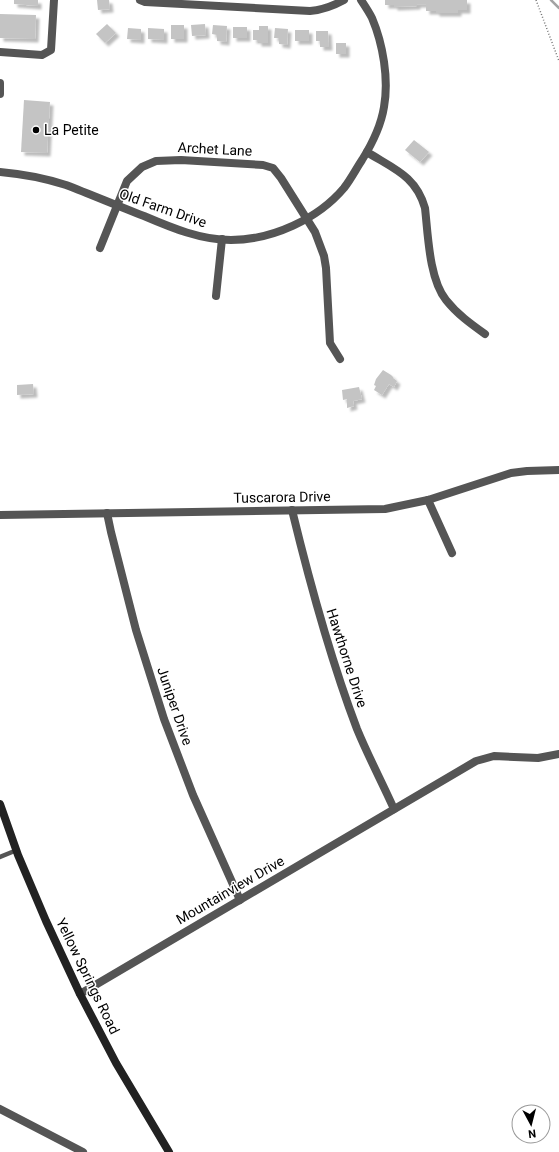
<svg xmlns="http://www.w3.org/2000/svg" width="559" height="1152" viewBox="0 0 559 1152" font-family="Roboto,sans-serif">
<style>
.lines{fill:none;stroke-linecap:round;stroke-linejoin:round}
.stream{stroke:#a3a3a3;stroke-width:2.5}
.building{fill:#c4c4c4;filter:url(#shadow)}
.path{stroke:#777;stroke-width:1.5;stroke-dasharray:1 2;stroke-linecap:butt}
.service{stroke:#555;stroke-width:4.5}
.minor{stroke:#555;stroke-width:8}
.secondary{stroke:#222;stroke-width:8}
.poi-dot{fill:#000;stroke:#fff;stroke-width:1.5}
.labels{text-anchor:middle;stroke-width:3;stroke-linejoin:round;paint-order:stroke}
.poi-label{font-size:14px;fill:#000;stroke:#fff;text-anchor:start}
.street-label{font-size:14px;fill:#000;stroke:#fff}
</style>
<defs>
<filter id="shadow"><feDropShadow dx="3.5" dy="3.5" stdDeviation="1" flood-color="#0004"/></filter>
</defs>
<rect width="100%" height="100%" fill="#fff"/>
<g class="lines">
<polyline class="stream" points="551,0 559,8"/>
</g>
<g class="building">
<polygon points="14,0 38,0 38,6 14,4"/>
<polygon points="97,0 109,0 110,9 98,10"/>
<polygon points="385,0 467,0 467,10 458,10 458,13 436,13 436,11 426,11 426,4 417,4 417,6 394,7 394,5 385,5"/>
<polygon points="0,14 36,15 35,39 0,38"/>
<polygon points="107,24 116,33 105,43 96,34"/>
<polygon points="205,24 206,35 192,36 191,25"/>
<rect x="171" y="25" width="13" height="14"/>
<polygon points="213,25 227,26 226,42 217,41 217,35 212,34"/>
<polygon points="259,26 268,26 268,43 258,43 258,40 253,40 253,30 259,30"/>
<rect x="233" y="27" width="14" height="11"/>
<polygon points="128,28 141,29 141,40 127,39"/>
<polygon points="148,28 164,29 164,40 148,39"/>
<polygon points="275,28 288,29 287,45 279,44 279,38 274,38"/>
<rect x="295" y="30" width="14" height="11"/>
<polygon points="316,31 328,31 329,47 320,47 320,41 316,41"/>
<rect x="336" y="43" width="10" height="11"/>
<polygon points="24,100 50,102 47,153 21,152"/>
<polygon points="414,140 429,152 420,162 405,150"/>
<polygon points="383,370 391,375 393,377 393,378 397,381 394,387 389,384 382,395 374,390 376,386 374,385 376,379"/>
<polygon points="33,384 34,394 17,395 17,385"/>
<polygon points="359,387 362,399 353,401 354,406 347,408 347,399 343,400 342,390"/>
</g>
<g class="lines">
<polyline class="path" points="536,0 559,61"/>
<polyline class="service" points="0,857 17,850"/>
<g class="minor">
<path d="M140,0L145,2L310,11C323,10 333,6 344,0"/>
<polyline points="0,52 42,55 51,50 54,0"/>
<polyline points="0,83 0,94"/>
<path d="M367,152C394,169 416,176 425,208C428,234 429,279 446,300C457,314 471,324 485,334"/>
<path d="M0,172C23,174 44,178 66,185C92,195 118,206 144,216C172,228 201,240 231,240C272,240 318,219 344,188C351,179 356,169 362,160C372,144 381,126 384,107C389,79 383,44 372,18C369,12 365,6 361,0"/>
<polyline points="100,248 127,181 142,167 156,161 181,160 263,165 273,168 281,178 315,232 324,256 326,268 330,343 340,359"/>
<polyline points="216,296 222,239"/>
<polyline points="428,500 452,553"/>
<path d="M292,510C310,584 330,658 357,729C368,756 382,782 394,809"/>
<polyline points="107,513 111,532 136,630 164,719 193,795 240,900"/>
<polyline points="0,515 385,509 428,500 511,473 527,471 559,470"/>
<polyline points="80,994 476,761 494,756 538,758 559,754"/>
<polyline points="0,1109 83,1152"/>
</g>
<polyline class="secondary" points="0,804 18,855 46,921 80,994 116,1063 169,1152"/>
</g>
<circle class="poi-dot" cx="36" cy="130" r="4"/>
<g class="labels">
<g class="poi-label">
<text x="44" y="135">La Petite</text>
</g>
<g class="street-label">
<text transform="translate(215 149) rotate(3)" y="5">Archet Lane</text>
<text transform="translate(163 208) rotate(19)" y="5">Old Farm Drive</text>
<text transform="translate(282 497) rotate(-1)" y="5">Tuscarora Drive</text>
<text transform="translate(347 658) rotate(72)" y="5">Hawthorne Drive</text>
<text transform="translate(175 706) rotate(71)" y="5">Juniper Drive</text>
<text transform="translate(230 890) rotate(-30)" y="5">Mountainview Drive</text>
<text transform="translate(88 976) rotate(64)" y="5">Yellow Springs Road</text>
</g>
</g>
<g transform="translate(531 1124) rotate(173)"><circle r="19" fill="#ffffff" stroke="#999999"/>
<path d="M0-3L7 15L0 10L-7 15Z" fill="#000000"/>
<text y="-6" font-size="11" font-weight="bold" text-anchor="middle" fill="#000000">N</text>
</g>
</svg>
